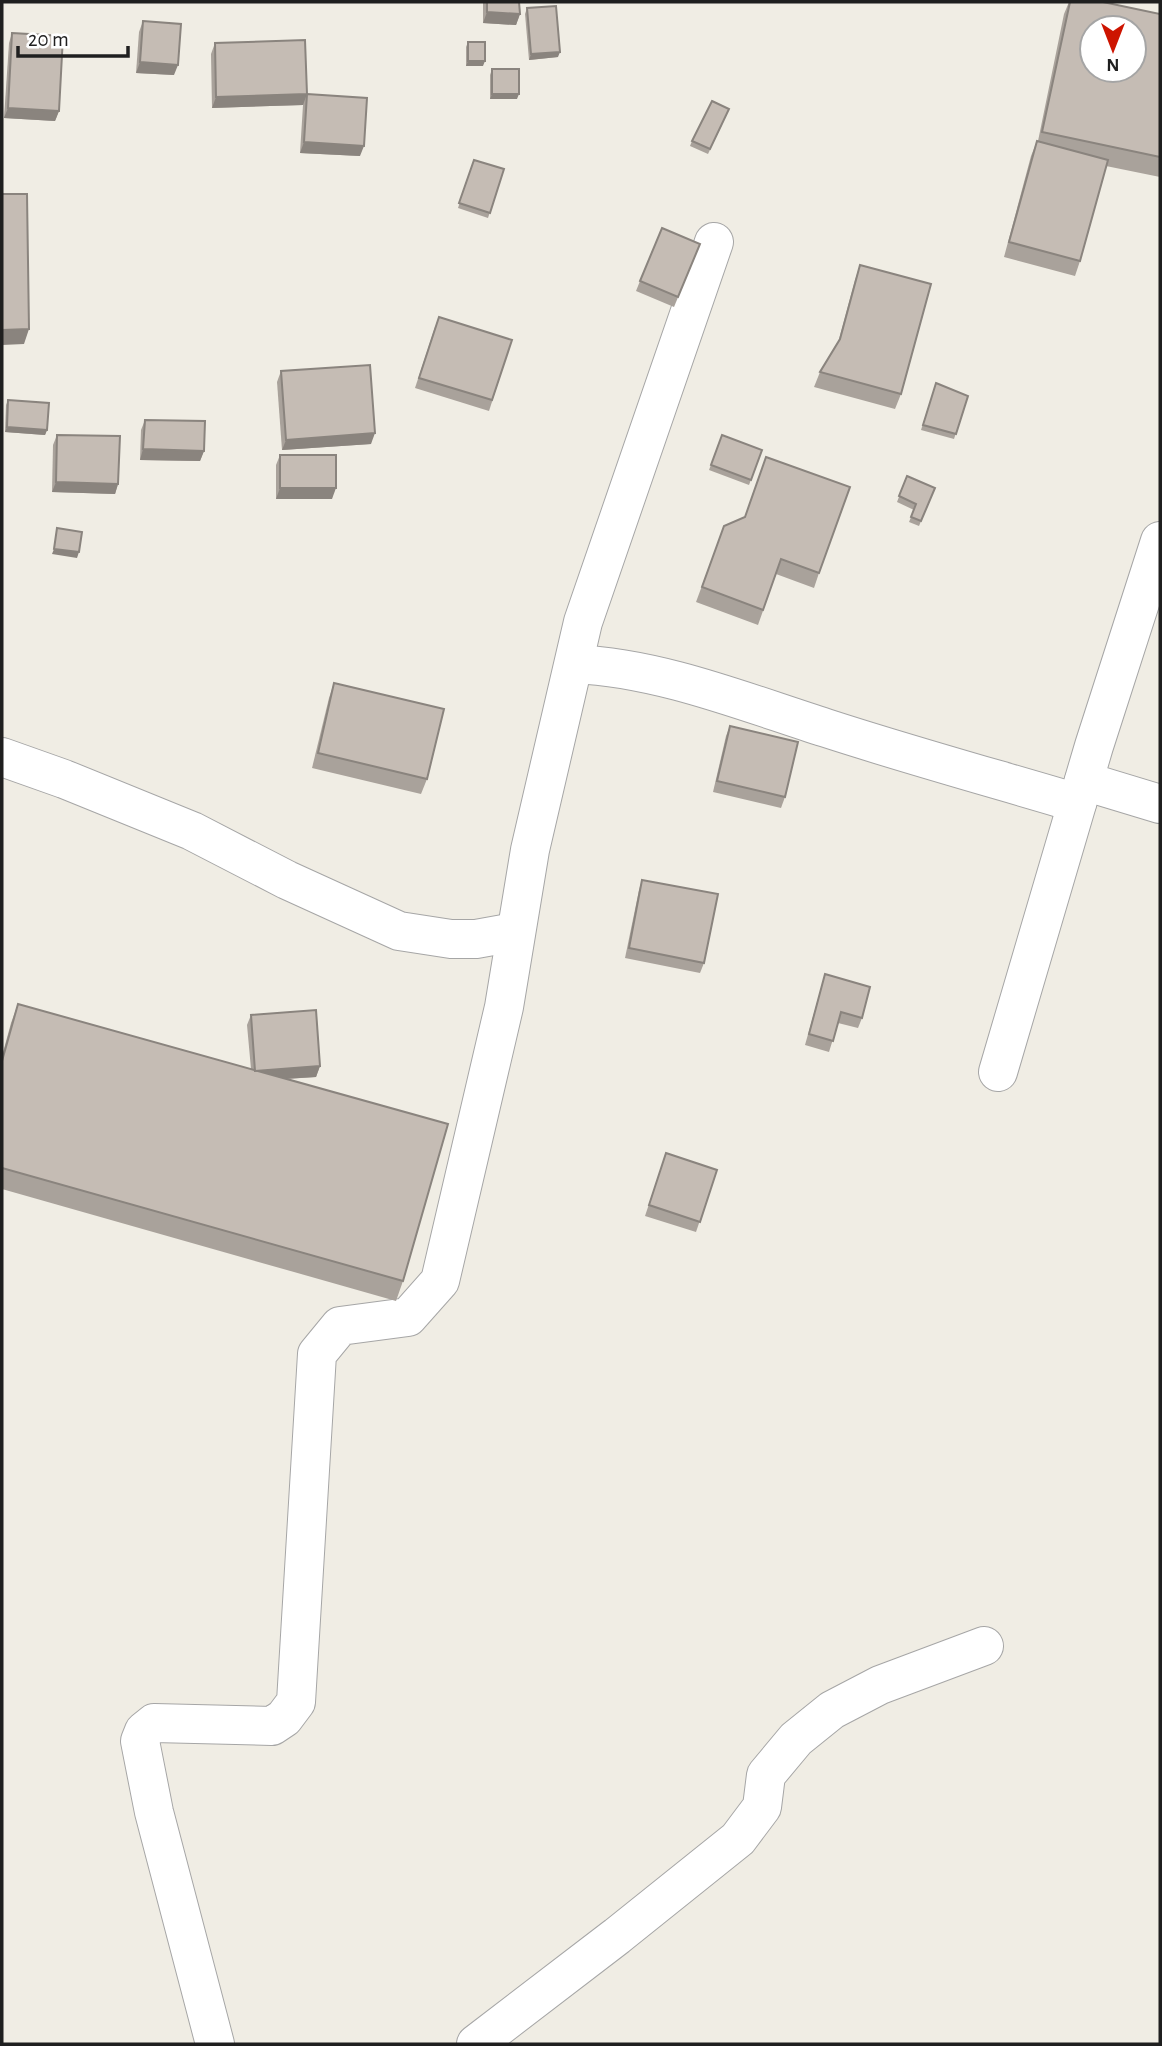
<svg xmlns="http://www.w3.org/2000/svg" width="1162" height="2046" viewBox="0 0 1162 2046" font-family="'Alegreya Sans',sans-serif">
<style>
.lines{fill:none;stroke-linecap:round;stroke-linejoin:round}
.street-casing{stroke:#a6a6a6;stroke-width:40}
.street{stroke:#fff;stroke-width:38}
.wall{fill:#a9a29b}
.shaded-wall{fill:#8a847e}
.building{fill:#c5bcb4;stroke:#8a847e;stroke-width:2;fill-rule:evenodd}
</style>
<rect width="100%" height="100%" fill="#f0ede4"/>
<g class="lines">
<defs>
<g id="street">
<path d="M574,664C661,668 744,702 826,728C909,755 993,778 1077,803"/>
<polyline points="2,757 64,779 192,831 287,880 399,931 451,939 476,939 515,932"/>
<polyline points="1084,781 1160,804"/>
<polyline points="998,1072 1094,746 1160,541"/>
<polyline points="215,2044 154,1812 140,1741 144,1731 154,1723 272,1726 284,1718 296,1702 317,1354 340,1326 408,1317 440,1281 504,1007 530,850 583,622 714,242"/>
<polyline points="476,2044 617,1936 738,1839 762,1807 766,1775 796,1739 832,1710 880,1685 984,1646"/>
</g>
</defs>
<use href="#street" class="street-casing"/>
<use href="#street" class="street"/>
</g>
<g class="wall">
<polygon points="483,2 519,2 520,14 516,25 483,23"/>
<polygon points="1069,2 1103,2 1160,14 1160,177 1106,166 1080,261 1075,276 1004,257 1031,156 1037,141 1038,141 1064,14"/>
<polygon points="527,8 558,57 529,60 525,14"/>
<polygon points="143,21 174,75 136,73 139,32"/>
<polygon points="12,33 59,111 55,121 4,118 9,43"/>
<polygon points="468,42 483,66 466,66 466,47"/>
<polygon points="215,43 307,94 360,156 300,153 303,105 212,108 211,54"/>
<polygon points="492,69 517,99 490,99 490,75"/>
<polygon points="727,114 708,154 690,146 692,141"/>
<polygon points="474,160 504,169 488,218 458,208"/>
<polygon points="700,244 674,307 636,291 640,281"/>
<polygon points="860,265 901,394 895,409 814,387 820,372 838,343 855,280"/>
<polygon points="435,327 512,340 489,411 415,388"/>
<polygon points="281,371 371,444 282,450 277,382"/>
<polygon points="936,383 968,396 954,439 921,430"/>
<polygon points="8,400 47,430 45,435 5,432 6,405"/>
<polygon points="145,420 204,451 200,461 140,460 141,430"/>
<polygon points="57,435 118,484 115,494 52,492 53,445"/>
<polygon points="722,435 762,450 749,485 709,470"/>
<polygon points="280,455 332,499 276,499 276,465"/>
<polygon points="907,476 935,488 919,526 909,522 914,510 897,502"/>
<polygon points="724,526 819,573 814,588 776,574 758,625 696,602"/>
<polygon points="334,683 427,779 421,794 312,768 329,698"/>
<polygon points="730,726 785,797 781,808 713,792 726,736"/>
<polygon points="642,880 704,963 700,973 625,958 639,890"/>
<polygon points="825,974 862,1018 858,1028 838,1023 829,1052 805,1045"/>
<polygon points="18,1004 251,1069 247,1025 251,1015 320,1066 316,1077 286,1079 403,1281 396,1301 2,1189 2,1056 11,1023"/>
<polygon points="666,1153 717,1170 696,1232 645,1216"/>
</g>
<g class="shaded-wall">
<polygon points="487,12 520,14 516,25 483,23"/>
<polygon points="560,52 558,57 529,60 531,54"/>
<polygon points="468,61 485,61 483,66 466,66"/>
<polygon points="140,62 178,65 174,75 136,73"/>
<polygon points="307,94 303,105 212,108 216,97"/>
<polygon points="492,94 519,94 517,99 490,99"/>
<polygon points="8,108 59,111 55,121 4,118"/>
<polygon points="304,142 364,146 360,156 300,153"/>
<polygon points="29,329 24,344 2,345 2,330"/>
<polygon points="7,427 47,430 45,435 5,432"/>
<polygon points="375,433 371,444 282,450 286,440"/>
<polygon points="143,449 204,451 200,461 140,460"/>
<polygon points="56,482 118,484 115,494 52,492"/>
<polygon points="280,488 336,488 332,499 276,499"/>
<polygon points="54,549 79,552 77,558 52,554"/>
<polygon points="320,1066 316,1077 251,1081 255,1071"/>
</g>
<g class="building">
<polygon points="487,2 519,2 520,14 487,12"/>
<path d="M1070,2H1103L1160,14V157L1042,132ZM1092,28H1134V70H1092Z"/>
<polygon points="556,6 560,52 531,54 527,8"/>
<polygon points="143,21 181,24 178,65 140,62"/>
<polygon points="12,33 63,36 59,111 8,108"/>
<polygon points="305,40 307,94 216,97 215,43"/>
<rect x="468" y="42" width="17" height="19"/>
<rect x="492" y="69" width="27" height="25"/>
<polygon points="307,94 367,98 364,146 304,142"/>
<polygon points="712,101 729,109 710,149 692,141"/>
<polygon points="1037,141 1108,160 1080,261 1009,242"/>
<polygon points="474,160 504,169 490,213 459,203"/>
<polygon points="2,194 27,194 29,329 2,330"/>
<polygon points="662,228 700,244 678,297 640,281"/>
<polygon points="860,265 931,284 901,394 820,372 840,339"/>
<polygon points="439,317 512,340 492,400 419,378"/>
<polygon points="370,365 375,433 286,440 281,371"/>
<polygon points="936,383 968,396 956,434 923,425"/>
<polygon points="8,400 49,403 47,430 7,427"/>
<polygon points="145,420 205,421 204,451 143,449"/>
<polygon points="57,435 120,436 118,484 56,482"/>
<polygon points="722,435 762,450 751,480 711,465"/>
<rect x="280" y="455" width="56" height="33"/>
<polygon points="766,457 850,487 819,573 781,559 763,610 702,587 724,526 745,517"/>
<polygon points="907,476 935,488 921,521 911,517 916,504 899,496"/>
<polygon points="57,528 82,532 79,552 54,549"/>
<polygon points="334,683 444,709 427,779 318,753"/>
<polygon points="730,726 798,742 785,797 717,781"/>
<polygon points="642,880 718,894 704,963 629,948"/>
<polygon points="825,974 870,987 862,1018 841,1012 833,1041 809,1034"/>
<polygon points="18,1004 448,1124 403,1281 2,1168 2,1061"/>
<polygon points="316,1010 320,1066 255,1071 251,1015"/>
<polygon points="666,1153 717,1170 700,1222 649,1205"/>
</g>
<rect width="1162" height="2046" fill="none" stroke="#1f1f1f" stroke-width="7"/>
<g transform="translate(1113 49) rotate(180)"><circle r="33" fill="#ffffff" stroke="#a5a5a5" stroke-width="2"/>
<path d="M0-5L12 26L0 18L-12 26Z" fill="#cd1400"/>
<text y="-10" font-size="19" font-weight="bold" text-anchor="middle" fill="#1f1f1f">N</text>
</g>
<path d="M18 46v10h110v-10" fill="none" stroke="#1f1f1f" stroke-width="3.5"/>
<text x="28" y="46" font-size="21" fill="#1f1f1f" stroke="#ffffff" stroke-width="5" paint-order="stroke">20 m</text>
</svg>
